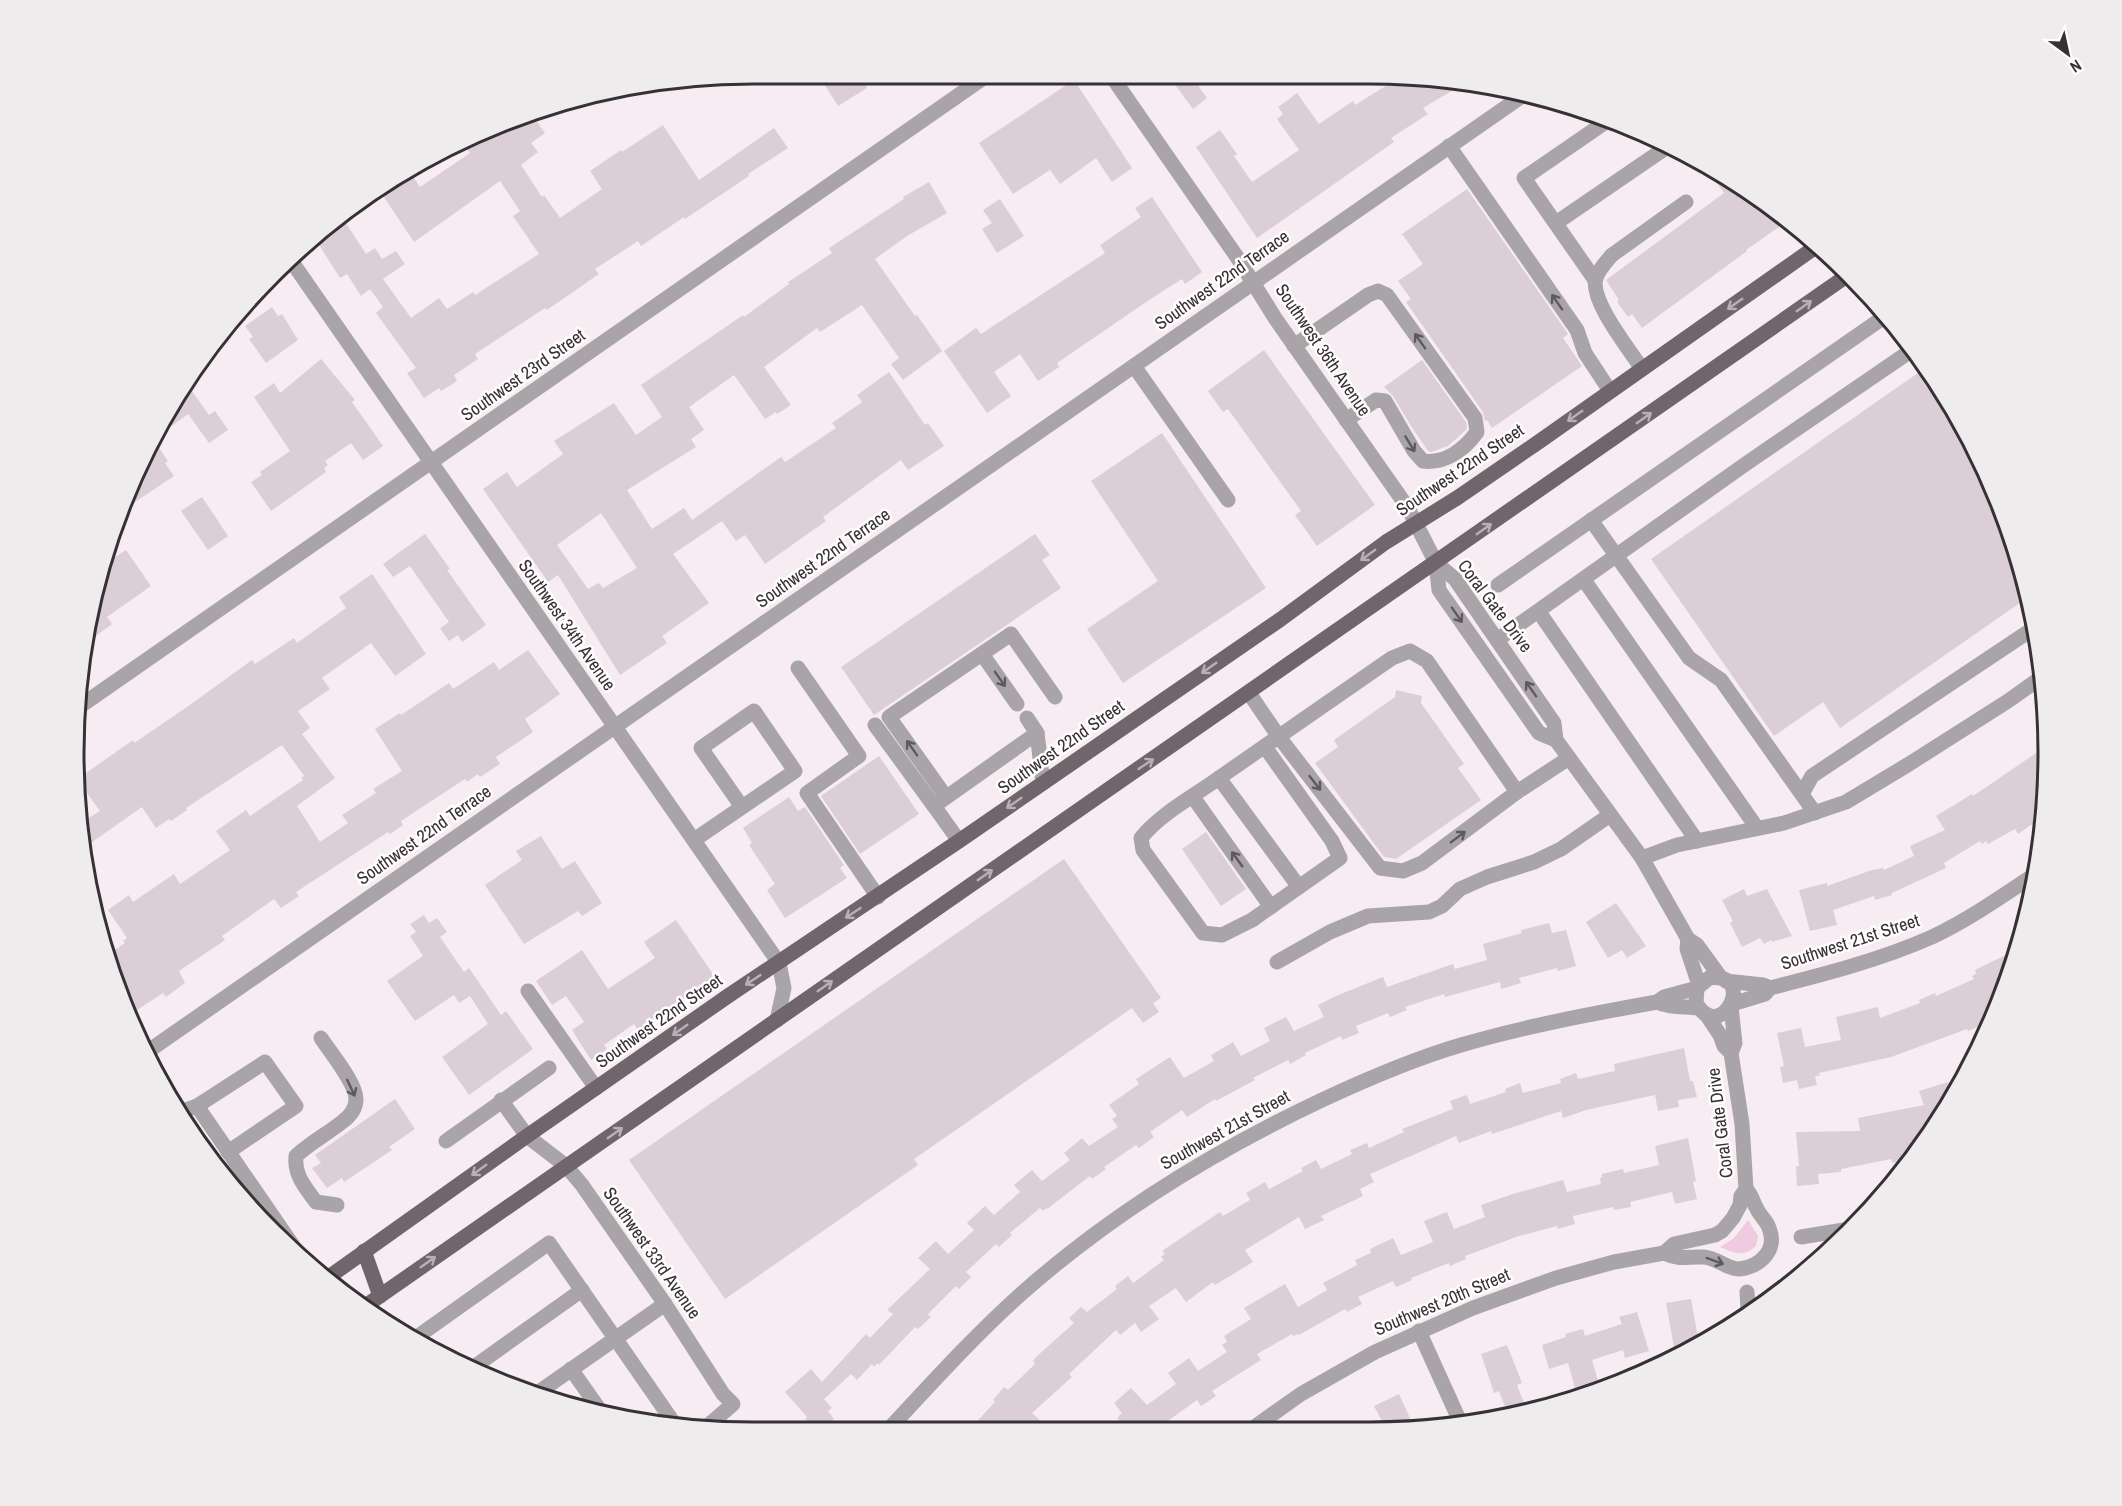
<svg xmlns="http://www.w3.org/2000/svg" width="2122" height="1506" viewBox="0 0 2122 1506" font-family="'Archivo Narrow',sans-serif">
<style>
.green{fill:#efcbe1}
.building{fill:#dbced6;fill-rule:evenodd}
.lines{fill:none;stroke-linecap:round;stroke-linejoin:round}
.path{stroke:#958c91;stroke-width:4;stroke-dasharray:1.5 4.5;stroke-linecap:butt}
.minor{stroke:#a9a4a7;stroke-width:15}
.major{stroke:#6f656b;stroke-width:15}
.oneway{stroke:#5e595c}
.oneway2{stroke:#b7b0b4}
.labels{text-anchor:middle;stroke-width:5;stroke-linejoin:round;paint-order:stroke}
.street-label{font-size:18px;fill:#363134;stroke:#fffcfe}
.rim{fill:none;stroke:#363134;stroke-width:3}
</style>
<rect width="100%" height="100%" fill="#f8ecf3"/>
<path class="green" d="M1748,1220L1758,1236L1756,1246C1742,1258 1735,1253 1720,1247L1734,1238Z"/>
<g class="building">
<polygon points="818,74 882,74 865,85 867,88 838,106"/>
<polygon points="1167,74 1190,74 1207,98 1193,109"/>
<polygon points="1400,77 1465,83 1423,108 1428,114 1391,138 1394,142 1257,238 1196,147 1220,130 1237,154 1234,156 1252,182 1299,150 1277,119 1283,114 1278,107 1288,100 1297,93 1319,124 1353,101 1355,105"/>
<polygon points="1074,80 1132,168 1112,182 1096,158 1060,184 1050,170 1013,194 979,143"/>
<polygon points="531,114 545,133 531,143 538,152 521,165 542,197 544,195 560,218 602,189 590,171 621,150 622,152 663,125 699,180 774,128 788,148 748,174 749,176 685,219 684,217 641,246 638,241 595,269 599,274 547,310 545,308 475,354 478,359 454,375 457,381 441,391 439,388 424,398 407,373 416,368 376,313 383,307 370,289 361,296 347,274 340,278 316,240 342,217 366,254 375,248 382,259 396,251 405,264 383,279 411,318 439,298 447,309 473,292 475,295 539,254 513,216 520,211 500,181 414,242 377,187 408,169 420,187 470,153 461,140"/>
<polygon points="1701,161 1708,164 1789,220 1746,250 1747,251 1642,328 1632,314 1628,317 1617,302 1619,300 1606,280 1724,193"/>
<path d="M929,182L947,213L907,236L875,259L915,316L917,315L942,351L903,380L891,364L899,358L862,305L820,332L817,328L764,367L791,405L777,414L776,412L765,419L734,375L689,407L704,430L691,439L696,447L627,490L652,529L684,508L692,520L781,457L785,462L836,428L832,423L862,402L857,395L889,372L925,425L928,423L944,446L908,470L901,460L823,517L826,521L765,564L745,535L736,541L722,521L673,554L709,603L662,636L667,643L620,675L558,575L548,582L483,489L507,472L517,487L563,454L554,441L614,403L636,435L662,417L641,385L743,315L744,317L789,284L788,282L832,253L829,248L904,199L903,197ZM601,513L637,568L603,588L599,583L588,589L557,545Z"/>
<polygon points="1467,189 1568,334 1563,338 1582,366 1492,428 1487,420 1485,421 1483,412 1406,302 1411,299 1398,281 1423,264 1402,234"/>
<polygon points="1152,197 1202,272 1185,284 1182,279 1152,298 1057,363 1059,367 1038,381 1020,354 994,372 1011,396 987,413 944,351 976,328 981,334 1105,253 1100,245 1141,217 1135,208"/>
<polygon points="1000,199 1024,236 997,253 982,229 992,223 983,210"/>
<polygon points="272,307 278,316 282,314 298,340 266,363 249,339 253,337 245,326"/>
<polygon points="1264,350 1375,505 1317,546 1295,515 1301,511 1228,409 1223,412 1208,391"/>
<polygon points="321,359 355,400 352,402 383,446 363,460 351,443 325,461 328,465 324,468 326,472 271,511 251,482 262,475 260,472 290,451 254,397 274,383 280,393"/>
<polygon points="1422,360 1466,422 1467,429 1448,446 1431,452 1428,451 1411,426 1393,396 1384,387"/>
<polygon points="1925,368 1957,413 2012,534 2027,598 1840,728 1823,702 1774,736 1651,559"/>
<polygon points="185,381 209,415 215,411 228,430 209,443 188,414 154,439"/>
<polygon points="1162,433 1266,588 1123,683 1087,629 1158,581 1091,481"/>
<polygon points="157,445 168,461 165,463 174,476 120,512 125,493 147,452"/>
<polygon points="202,497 228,536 208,550 181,511"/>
<polygon points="425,534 450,569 447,570 486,625 462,642 458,635 449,641 440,628 449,622 410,566 393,577 383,564"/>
<polygon points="1035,534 1050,555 1042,560 1061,588 874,715 841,667"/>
<polygon points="126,550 151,586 107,617 112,624 85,644 106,563"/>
<polygon points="372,574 426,654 395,676 371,643 322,678 330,689 298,711 310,728 302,734 335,778 297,806 320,842 348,823 342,815 376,793 373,789 402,771 375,729 400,713 401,715 449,683 453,689 494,662 499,670 528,650 560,694 525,719 533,732 496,757 500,764 480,777 478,774 467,782 465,779 401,821 403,825 390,834 388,832 296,892 299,896 281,908 274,899 222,936 225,940 179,971 185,983 166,997 163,993 128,1016 109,971 106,956 125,943 123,941 127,938 108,910 129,895 133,902 174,874 180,884 230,850 216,831 246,810 250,816 303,780 301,778 304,776 282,745 186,808 187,810 171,821 169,819 156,828 142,807 81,850 79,824 100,811 79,782 79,778 133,740 134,743 187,707 252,660 255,664 294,638 297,643 346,608 339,597"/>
<polygon points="1396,690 1422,696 1421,703 1464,764 1458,768 1481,800 1396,859 1384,857 1315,763 1338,747 1334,740 1395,697"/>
<polygon points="2045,747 2047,797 2044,816 2018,834 2015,829 1988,844 1986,841 1982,844 1980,841 1944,863 1946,868 1892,893 1892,895 1875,900 1874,896 1833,910 1837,925 1810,931 1799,890 1827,883 1827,886 1872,870 1883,868 1884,870 1914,856 1910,846 1945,830 1936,816 1972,794 1973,796"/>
<polygon points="879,756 919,814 860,854 821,796"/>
<polygon points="789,797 798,811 805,807 844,865 840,868 847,878 785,918 767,890 775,884 749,845 752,843 743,828"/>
<polygon points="1206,832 1246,889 1221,906 1182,849"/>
<polygon points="541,836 562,869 575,861 602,903 582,916 578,911 524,944 485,885 522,860 516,851"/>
<polygon points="1064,859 1161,998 1153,1003 1159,1012 1143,1023 1132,1008 914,1159 918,1165 725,1299 629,1160"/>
<polygon points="1744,889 1747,896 1767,889 1792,936 1772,942 1771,940 1764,944 1760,938 1742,947 1730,923 1733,921 1722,900"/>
<polygon points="1616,903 1646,946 1627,958 1622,950 1608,958 1586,922"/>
<polygon points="424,915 429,923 437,918 447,932 440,937 464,972 469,968 501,1015 506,1011 533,1049 469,1095 442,1057 488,1024 470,996 459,1003 454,995 415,1021 387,981 423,956 410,936 416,932 410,924"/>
<polygon points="676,920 715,977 638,1030 634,1024 604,1045 607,1049 591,1060 572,1030 584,1022 566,996 552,1005 536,981 582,950 608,989 655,958 644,942"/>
<polygon points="1549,923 1552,933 1566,930 1576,966 1558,971 1557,968 1519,978 1521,983 1501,989 1500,982 1445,997 1444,994 1405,1007 1407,1010 1390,1017 1388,1013 1356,1026 1359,1033 1342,1040 1341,1036 1305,1053 1306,1055 1290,1064 1288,1060 1253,1078 1255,1080 1216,1101 1215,1099 1187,1117 1182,1110 1150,1132 1154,1137 1139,1148 1136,1145 1104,1167 1106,1169 1092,1179 1090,1176 1047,1209 1046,1208 1043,1211 1040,1208 1010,1233 1012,1235 999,1247 996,1244 966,1272 971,1277 959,1289 956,1286 928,1314 931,1317 918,1329 915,1327 879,1365 878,1363 874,1367 872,1364 857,1380 851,1374 824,1399 832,1408 828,1411 834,1419 821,1430 815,1430 805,1419 807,1417 785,1392 811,1369 822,1382 866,1334 870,1338 893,1314 887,1310 930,1269 918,1258 936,1241 948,1254 974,1230 967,1223 985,1206 994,1215 1020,1192 1014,1185 1032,1170 1042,1181 1070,1160 1064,1153 1082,1138 1089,1146 1118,1127 1112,1119 1117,1116 1109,1105 1139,1084 1136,1079 1170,1057 1184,1078 1214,1061 1211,1055 1233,1042 1241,1056 1270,1041 1264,1028 1286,1017 1294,1031 1324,1017 1318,1005 1336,996 1383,977 1387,987 1453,964 1455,969 1487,960 1483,944 1522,933 1521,930"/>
<polygon points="2018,949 1991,1021 1968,1031 1967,1029 1891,1057 1819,1073 1820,1076 1815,1076 1817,1085 1799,1089 1797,1080 1783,1083 1780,1067 1784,1066 1777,1033 1801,1028 1805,1047 1841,1040 1836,1017 1878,1007 1880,1018 1920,1003 1919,1000 1935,993 1936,996 1974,979 1972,976 1976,974 1975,970"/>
<polygon points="1684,1048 1690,1081 1693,1081 1697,1097 1678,1100 1679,1107 1658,1111 1655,1095 1586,1110 1563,1118 1561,1111 1492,1134 1491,1131 1459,1143 1456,1136 1370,1174 1374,1182 1360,1189 1363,1196 1321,1216 1324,1220 1305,1229 1299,1217 1245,1250 1253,1262 1215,1285 1213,1282 1186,1302 1176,1288 1149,1306 1159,1319 1141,1332 1135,1323 1120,1335 1116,1330 1069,1374 1072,1377 1032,1413 1049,1429 969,1430 995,1402 993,1400 1004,1387 1008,1390 1035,1364 1033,1361 1036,1357 1074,1323 1069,1318 1081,1307 1087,1312 1117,1289 1115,1286 1128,1276 1133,1283 1164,1260 1161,1257 1165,1254 1162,1251 1220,1212 1223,1216 1250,1200 1246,1193 1265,1182 1269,1189 1303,1171 1301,1168 1316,1160 1321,1169 1352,1154 1350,1150 1367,1143 1369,1148 1404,1132 1402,1129 1453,1109 1450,1101 1467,1095 1470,1104 1506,1092 1505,1089 1520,1083 1523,1093 1561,1083 1560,1079 1576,1073 1578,1079 1615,1071 1614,1064"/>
<polygon points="1948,1082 1952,1096 1909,1165 1898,1167 1897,1162 1892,1163 1891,1159 1841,1169 1841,1172 1818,1174 1819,1184 1797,1186 1796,1166 1799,1166 1796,1132 1860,1131 1858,1118 1924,1105 1919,1091"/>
<polygon points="395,1099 415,1129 389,1147 392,1150 344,1182 342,1178 327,1188 312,1168 321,1163 315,1155"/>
<polygon points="1688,1138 1696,1181 1693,1182 1697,1199 1675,1204 1672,1192 1630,1202 1631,1207 1614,1210 1613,1207 1573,1216 1575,1224 1558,1229 1557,1226 1519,1236 1465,1256 1466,1259 1450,1266 1449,1263 1411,1278 1412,1280 1396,1287 1393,1281 1358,1297 1362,1304 1347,1312 1345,1309 1299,1335 1298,1334 1293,1336 1292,1334 1257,1354 1261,1360 1212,1391 1216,1396 1201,1406 1197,1400 1158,1428 1109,1429 1119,1420 1117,1418 1122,1413 1114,1403 1131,1388 1147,1405 1176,1384 1168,1373 1189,1358 1198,1371 1227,1352 1222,1345 1227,1342 1224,1336 1251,1319 1244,1308 1285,1284 1298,1307 1327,1290 1323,1283 1357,1265 1355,1260 1371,1253 1370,1249 1393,1238 1401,1255 1433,1242 1424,1221 1447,1212 1454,1229 1485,1217 1481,1205 1513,1194 1563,1180 1567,1192 1601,1184 1600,1178 1602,1177 1602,1174 1623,1169 1624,1173 1659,1165 1655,1146"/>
<polygon points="1691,1299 1698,1338 1695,1339 1696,1345 1676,1358 1666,1303"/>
<polygon points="1637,1312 1649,1351 1625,1358 1623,1350 1592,1360 1601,1391 1578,1399 1568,1363 1549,1369 1542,1345 1566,1337 1565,1334 1583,1329 1585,1336 1622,1324 1619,1317"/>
<polygon points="1507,1345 1522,1383 1517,1385 1524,1403 1506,1409 1499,1391 1494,1393 1481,1354"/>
<polygon points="1399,1394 1414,1427 1385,1427 1374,1406"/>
</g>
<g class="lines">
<polyline class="path" points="547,593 586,650"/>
<g class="minor">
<polyline points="1110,74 1237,257 1275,318 1408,508 1436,563 1439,590 1539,733 1556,740"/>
<polyline points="1449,146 1577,330 1585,353 1610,391"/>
<polyline points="1556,223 1670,145"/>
<polyline points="292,262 779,963 784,988 777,1020"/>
<polyline points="1595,280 1524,178 1610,119"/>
<path d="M1294,346L1368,295L1378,291L1387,295L1475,418L1477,432C1464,450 1445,464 1423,461L1414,451L1385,401L1376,400L1346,420"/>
<polyline points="1134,366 1228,500"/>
<path d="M1642,369C1630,350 1589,300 1596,278C1599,269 1606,262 1612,255L1686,202"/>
<polyline points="1591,520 1689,658 1721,680 1815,813"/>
<polyline points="1436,563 1455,579 1554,723 1556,740 1642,858 1688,939 1697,945 1721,978"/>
<polyline points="1584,580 1757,828"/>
<polyline points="1498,585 1887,315"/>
<polyline points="1539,612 1697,841"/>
<polyline points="1497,640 1747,463 1912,350"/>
<polyline points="982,654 1017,704"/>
<polyline points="798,668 859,756 807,793 878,897"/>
<polyline points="1249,693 1279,737 1380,868 1403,871 1422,863 1517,792 1569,758"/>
<polyline points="79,707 989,74"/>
<polyline points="1027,718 1037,733 1043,783"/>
<polyline points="875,725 934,806"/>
<path d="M1265,747L1332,841L1340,858L1252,920L1222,935L1203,933L1143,850L1141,838C1160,814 1194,796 1219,778L1392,658L1410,651L1427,661L1517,792"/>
<polyline points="1219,778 1299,887"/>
<polyline points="1802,794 1812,776 2034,628"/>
<polyline points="946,797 889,717 1011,634 1055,697"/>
<polyline points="1193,797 1271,907"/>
<polyline points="694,840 795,771 754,711 701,748 742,807"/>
<polyline points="959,841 934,806 1037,733"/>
<polyline points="1642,858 1677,845 1784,823 1846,802 1909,764 2008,701 2043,676"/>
<polyline points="1688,939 1687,949 1699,985"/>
<polyline points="1277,962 1330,932 1368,916 1429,912 1442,906 1460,889 1487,877 1534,862 1561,849 1610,815"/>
<polyline points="1726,981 1763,985 1770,988"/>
<polyline points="528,991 596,1088"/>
<path d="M1657,1002C1669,1008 1685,1006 1699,1008"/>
<path d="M1732,1004L1765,994L1770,988C1825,974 1880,960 1932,937C1968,920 2001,897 2034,875"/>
<polyline points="1731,1007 1735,1043 1731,1053"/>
<path d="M321,1038C330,1052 356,1083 356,1099C356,1109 349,1117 342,1122C327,1134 310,1143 296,1156C294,1175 305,1187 316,1202L337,1205"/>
<polyline points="144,1054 1525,94"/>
<polyline points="501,1100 527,1136 566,1166 582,1185 665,1304 723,1394 733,1404 703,1430"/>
<polyline points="197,1106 298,1253"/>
<polyline points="182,1111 197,1106 265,1062 296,1106 228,1152"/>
<polyline points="446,1141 549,1068"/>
<polyline points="1801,1237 1850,1229"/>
<path d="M1664,1253C1681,1261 1687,1256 1704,1257C1717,1258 1727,1269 1739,1269C1760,1267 1778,1250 1769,1228C1767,1221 1760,1216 1757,1209C1752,1201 1753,1196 1746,1189"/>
<polyline points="1747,1292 1748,1310"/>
<polyline points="1419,1331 1462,1426"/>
<polyline points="414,1339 549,1243 676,1426"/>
<polyline points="471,1369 582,1290"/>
<polyline points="571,1369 602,1413"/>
<polyline points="536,1394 665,1304"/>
<polyline points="1253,1428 1301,1394 1375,1352 1473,1308 1556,1278 1614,1262 1664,1253 1674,1244 1715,1235 1722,1231 1733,1218 1740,1205 1741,1196 1746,1189 1742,1124 1731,1053 1724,1046 1720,1035 1706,1014"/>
<polyline points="757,1430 758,1431"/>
<path d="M888,1430C931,1384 974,1336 1021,1294C1111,1214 1214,1151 1322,1100C1367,1079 1413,1059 1461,1045C1526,1026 1591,1014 1657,1002L1664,997L1697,988L1709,978C1759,972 1720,1046 1696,1003L1697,988"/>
</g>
<g class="major">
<polyline points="364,1251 380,1296"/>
<polyline points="326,1279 527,1136 728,996 959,841 1281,619 1386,542 1457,498 1540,441 1817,246"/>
<polyline points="364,1307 1848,275"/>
</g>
</g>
<defs><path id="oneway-shaft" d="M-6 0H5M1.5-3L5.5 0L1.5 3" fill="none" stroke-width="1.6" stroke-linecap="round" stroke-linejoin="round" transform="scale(1.5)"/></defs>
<g class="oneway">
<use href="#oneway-shaft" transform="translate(1557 302) rotate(-125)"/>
<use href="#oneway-shaft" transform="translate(1420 341) rotate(-125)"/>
<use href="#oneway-shaft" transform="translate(1410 444) rotate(59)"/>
<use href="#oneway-shaft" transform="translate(1457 615) rotate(55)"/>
<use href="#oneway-shaft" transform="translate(1000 679) rotate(55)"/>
<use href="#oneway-shaft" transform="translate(1531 689) rotate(-125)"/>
<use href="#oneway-shaft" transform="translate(912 748) rotate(-125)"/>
<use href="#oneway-shaft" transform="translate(1315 783) rotate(52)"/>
<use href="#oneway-shaft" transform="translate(1458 837) rotate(-37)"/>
<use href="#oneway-shaft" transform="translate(1237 859) rotate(-126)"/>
<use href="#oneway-shaft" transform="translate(351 1088) rotate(65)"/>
<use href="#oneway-shaft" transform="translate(1715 1261) rotate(20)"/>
</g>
<g class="oneway2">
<use href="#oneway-shaft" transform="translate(1735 304) rotate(145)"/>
<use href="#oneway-shaft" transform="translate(1804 306) rotate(-35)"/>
<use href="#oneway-shaft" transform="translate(1575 416) rotate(145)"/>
<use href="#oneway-shaft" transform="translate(1644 418) rotate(-35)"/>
<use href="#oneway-shaft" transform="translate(1484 529) rotate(-35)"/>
<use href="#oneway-shaft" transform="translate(1368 555) rotate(144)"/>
<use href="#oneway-shaft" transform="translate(1209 668) rotate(145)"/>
<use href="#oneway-shaft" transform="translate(1146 764) rotate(-34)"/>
<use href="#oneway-shaft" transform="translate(1014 803) rotate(145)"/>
<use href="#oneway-shaft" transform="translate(985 875) rotate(-35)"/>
<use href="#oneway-shaft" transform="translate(853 913) rotate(147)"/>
<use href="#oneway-shaft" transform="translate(753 980) rotate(147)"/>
<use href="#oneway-shaft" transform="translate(825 986) rotate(-35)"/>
<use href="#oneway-shaft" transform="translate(680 1030) rotate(145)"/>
<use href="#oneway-shaft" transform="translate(615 1133) rotate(-35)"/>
<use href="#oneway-shaft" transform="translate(479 1170) rotate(144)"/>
<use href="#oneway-shaft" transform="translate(428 1262) rotate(-35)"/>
</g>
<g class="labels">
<g class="street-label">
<text transform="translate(1222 280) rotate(-35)" y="6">Southwest 22nd Terrace</text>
<text transform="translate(1323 350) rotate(56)" y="6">Southwest 36th Avenue</text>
<text transform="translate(523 375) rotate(-35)" y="6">Southwest 23rd Street</text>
<text transform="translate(1460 470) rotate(-34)" y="6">Southwest 22nd Street</text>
<text transform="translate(823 558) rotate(-35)" y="6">Southwest 22nd Terrace</text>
<text transform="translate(1495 606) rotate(53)" y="6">Coral Gate Drive</text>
<text transform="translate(567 625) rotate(55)" y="6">Southwest 34th Avenue</text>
<text transform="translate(1061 747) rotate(-35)" y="6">Southwest 22nd Street</text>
<text transform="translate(424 835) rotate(-35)" y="6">Southwest 22nd Terrace</text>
<text transform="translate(1850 942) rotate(-18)" y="6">Southwest 21st Street</text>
<text transform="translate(659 1021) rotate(-35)" y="6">Southwest 22nd Street</text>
<text transform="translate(1720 1123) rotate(-97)" y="6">Coral Gate Drive</text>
<text transform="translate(1225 1130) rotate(-29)" y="6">Southwest 21st Street</text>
<text transform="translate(652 1253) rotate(55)" y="6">Southwest 33rd Avenue</text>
<text transform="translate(1442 1302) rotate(-23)" y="6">Southwest 20th Street</text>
</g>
</g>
<path d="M0 0H2122V1506H0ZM753 84H1369A669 669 0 0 1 2038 753V753A669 669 0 0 1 1369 1422H753A669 669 0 0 1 84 753V753A669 669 0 0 1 753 84Z" fill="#efecee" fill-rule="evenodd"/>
<path class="rim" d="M753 84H1369A669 669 0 0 1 2038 753V753A669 669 0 0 1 1369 1422H753A669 669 0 0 1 84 753V753A669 669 0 0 1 753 84Z"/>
<g transform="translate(2068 54) rotate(147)" stroke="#fffcfe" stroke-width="4.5" paint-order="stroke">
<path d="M0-4.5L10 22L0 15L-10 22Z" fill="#363134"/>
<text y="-9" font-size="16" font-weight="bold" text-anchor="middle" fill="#363134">N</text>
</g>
</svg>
